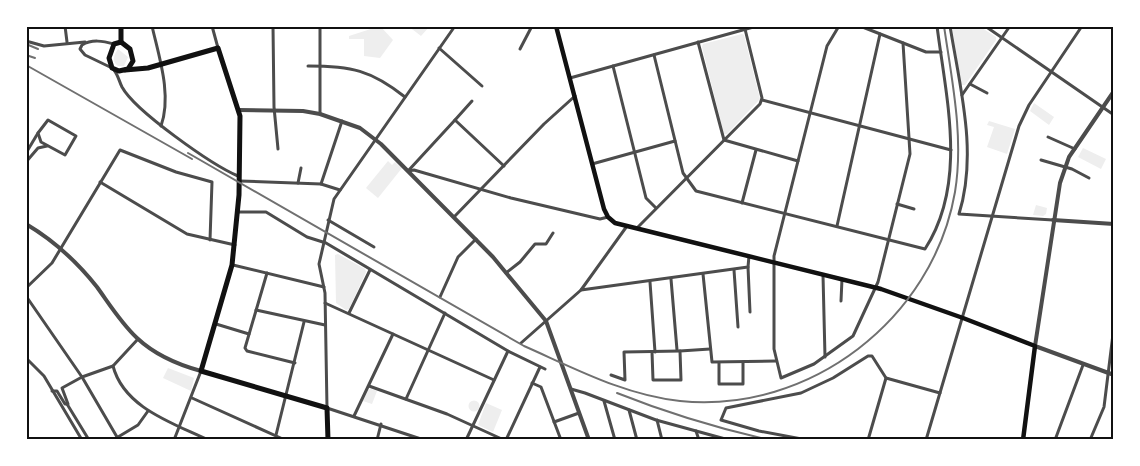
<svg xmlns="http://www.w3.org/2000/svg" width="1140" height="466" viewBox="0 0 1140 466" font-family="Karla,sans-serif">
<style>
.green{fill:#eee}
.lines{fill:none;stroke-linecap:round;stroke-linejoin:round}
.minor{stroke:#4c4c4c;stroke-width:3}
.tertiary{stroke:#4c4c4c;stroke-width:4}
.secondary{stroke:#111;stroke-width:4.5}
.primary{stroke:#111;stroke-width:5}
.rail{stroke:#707070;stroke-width:2}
.neatline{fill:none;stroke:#111;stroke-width:2}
</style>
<rect width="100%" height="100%" fill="#fff"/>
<g class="green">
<polygon points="380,26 393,40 380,58 364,56 364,39 349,39 349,36"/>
<polygon points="408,26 430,26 421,36"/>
<polygon points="952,26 979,26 996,37 996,40 965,85 961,85"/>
<polygon points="742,34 744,35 760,99 727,134 724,134 702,47 703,44"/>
<path d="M118,49L128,57L124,66H118C111,61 114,55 118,49Z"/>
<polygon points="1034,103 1054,117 1049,125 1030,111"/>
<polygon points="989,121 1015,129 1007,154 987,147 994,127 987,125"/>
<polygon points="1083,148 1106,159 1101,169 1078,157"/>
<polygon points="388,161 392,165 395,162 402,168 378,198 366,188"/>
<polygon points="1036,205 1047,208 1046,214 1043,216 1033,215"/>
<polygon points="338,254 365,269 366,272 349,309 346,310 336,303 335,255"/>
<polygon points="168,368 194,378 191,391 163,378"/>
<polygon points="371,389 377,391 372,404 363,401 368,390"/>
<circle cx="474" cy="406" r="5.5"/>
<polygon points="486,403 502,410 493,432 478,425"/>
</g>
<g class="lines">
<g class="minor">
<polyline points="65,26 67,42"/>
<path d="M152,26C159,57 172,95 161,126"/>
<polyline points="212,26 218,48"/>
<polyline points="273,26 274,107 278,149"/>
<polyline points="320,26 320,114"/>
<polyline points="839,26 827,46 774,256 774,349 781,378 814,364 853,336 878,282 910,154 903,43"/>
<polyline points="860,26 926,52 941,52"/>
<path d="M950,26C960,88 978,153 959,214L1053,220"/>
<polyline points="985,26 1114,115"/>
<polyline points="26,41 44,46 85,42"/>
<polyline points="698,42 724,140 798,161"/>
<polyline points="439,48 482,86"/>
<polyline points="520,49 532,26"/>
<path d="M654,55L683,173L696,191L925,249C968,183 946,98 937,26"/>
<path d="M308,66C351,66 371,70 405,97"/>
<polyline points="613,66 646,198 656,208"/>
<path d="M112,68L85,55L80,49L82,45C92,39 103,41 114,44"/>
<path d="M114,70C118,75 119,81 122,87C135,111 212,165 238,176"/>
<polyline points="570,78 757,26"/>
<polyline points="970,84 987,93"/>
<polyline points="962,95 1010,26"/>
<polyline points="762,100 951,150"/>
<polygon points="48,120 76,136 65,155 41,142 38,133"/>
<polyline points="455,120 472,101"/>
<polyline points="1048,137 1075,149"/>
<polyline points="26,153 38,133"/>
<polyline points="1041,160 1072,169 1089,178"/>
<polyline points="26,162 38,148 47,146"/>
<polyline points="592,164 675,141"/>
<polyline points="408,171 414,170 511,198 600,219 608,217"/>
<polyline points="408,171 455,120 504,166"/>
<polyline points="240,181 321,184 340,190"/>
<polyline points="100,182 187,234 235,245"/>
<polyline points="298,183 301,168"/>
<polyline points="321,184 342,121"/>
<polyline points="742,203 756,150"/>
<polyline points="897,204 914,209"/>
<polyline points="238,212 266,212 307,237 326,243 508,351 545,369"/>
<polyline points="454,217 544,124 575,96"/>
<polyline points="328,220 374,247"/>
<polyline points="837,226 880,34"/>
<polyline points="637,228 760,104 762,98 745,29"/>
<polyline points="233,265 324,287"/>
<polyline points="748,267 750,312"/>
<polyline points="734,270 738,327"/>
<polyline points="267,273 245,348 247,351 295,363"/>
<polyline points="506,273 520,262 535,244 546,244 553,233"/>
<polyline points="703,274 712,362 776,361"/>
<polyline points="823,275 825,357"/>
<polyline points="671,279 677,350"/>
<polyline points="650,282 655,352"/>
<polyline points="26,288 52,263 120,150 176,172 212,182 210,240"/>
<polyline points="581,290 748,267 749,256"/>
<polyline points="26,296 82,377 117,437"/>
<polyline points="440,297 458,257 476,239"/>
<polyline points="841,301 842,279"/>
<polyline points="325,303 494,380"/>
<polyline points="256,310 325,325"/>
<polyline points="349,313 370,270"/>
<polyline points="216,324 249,334"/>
<polyline points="521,343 581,290 627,226"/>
<polyline points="652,352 653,380 681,380 680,351 710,349"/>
<polyline points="26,358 44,376 82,440"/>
<polyline points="719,363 719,384 743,384 743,362"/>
<path d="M113,366C124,408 173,423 208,440"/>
<polyline points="611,375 625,380 624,352 680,351"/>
<polyline points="532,383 541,387 561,440"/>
<polyline points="369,386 447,414 504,440"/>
<polyline points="571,389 585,393 656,420 729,440"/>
<polyline points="52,391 57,391 65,404 68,404 62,388 82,377 113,366 138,339"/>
<polyline points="192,398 285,440"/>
<polyline points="406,399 445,313"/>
<polyline points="604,401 615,440"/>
<polyline points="67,404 89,440"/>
<polyline points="629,410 637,440"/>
<polyline points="354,416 393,334"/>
<polyline points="657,420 662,440"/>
<polyline points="554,422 579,413"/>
<polyline points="696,431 699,440"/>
<polyline points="276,435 304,322"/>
<polyline points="113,440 138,425 148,411"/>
<polyline points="174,440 201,371"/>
<polyline points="377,440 381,424"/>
<polyline points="424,440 327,408 325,293 319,264 334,199 455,26"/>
<polyline points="466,440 508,351"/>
<polyline points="506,440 540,367"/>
<polyline points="807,440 759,431 721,420 726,408 801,393 833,378 868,356 872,356 886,378 940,393"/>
<polyline points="868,440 886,378"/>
<polyline points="926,440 1019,126 1029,105 1082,26"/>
<polyline points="1055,440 1083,365"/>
<polyline points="1090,440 1104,407 1114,326"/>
</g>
<g class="tertiary">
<polyline points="1114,91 1069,157 1060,183 1035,346 1114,375"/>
<polyline points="239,110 303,111 320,114 360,128 381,144 493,257 546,321 589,440"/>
<polyline points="1053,220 1114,224"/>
<path d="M26,224C53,240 78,263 97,287C110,305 121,323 137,338C154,354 179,365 201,371"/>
</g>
<polyline class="secondary" points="556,26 604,209 608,217 615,223 881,289 963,318 1035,346 1023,440"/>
<g class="primary">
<polygon points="121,42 130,49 133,61 128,69 119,71 112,68 109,58 114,44"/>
<polyline points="121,42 121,26"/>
<polyline points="125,70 148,68 218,48 240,116 239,195 232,265 201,371 327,408 328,440"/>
</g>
<g class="rail">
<polyline points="26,44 38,49"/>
<polyline points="26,55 35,58"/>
<polyline points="26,65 192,159"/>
<path d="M188,153L524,346C574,368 624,395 680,401C810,414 933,319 955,192C964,137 952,81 944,26"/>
<path d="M617,393C667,413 717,428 769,440"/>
</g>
</g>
<rect width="1140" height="466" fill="none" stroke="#ffffff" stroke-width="55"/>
<rect x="28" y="28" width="1084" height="410" class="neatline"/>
</svg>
